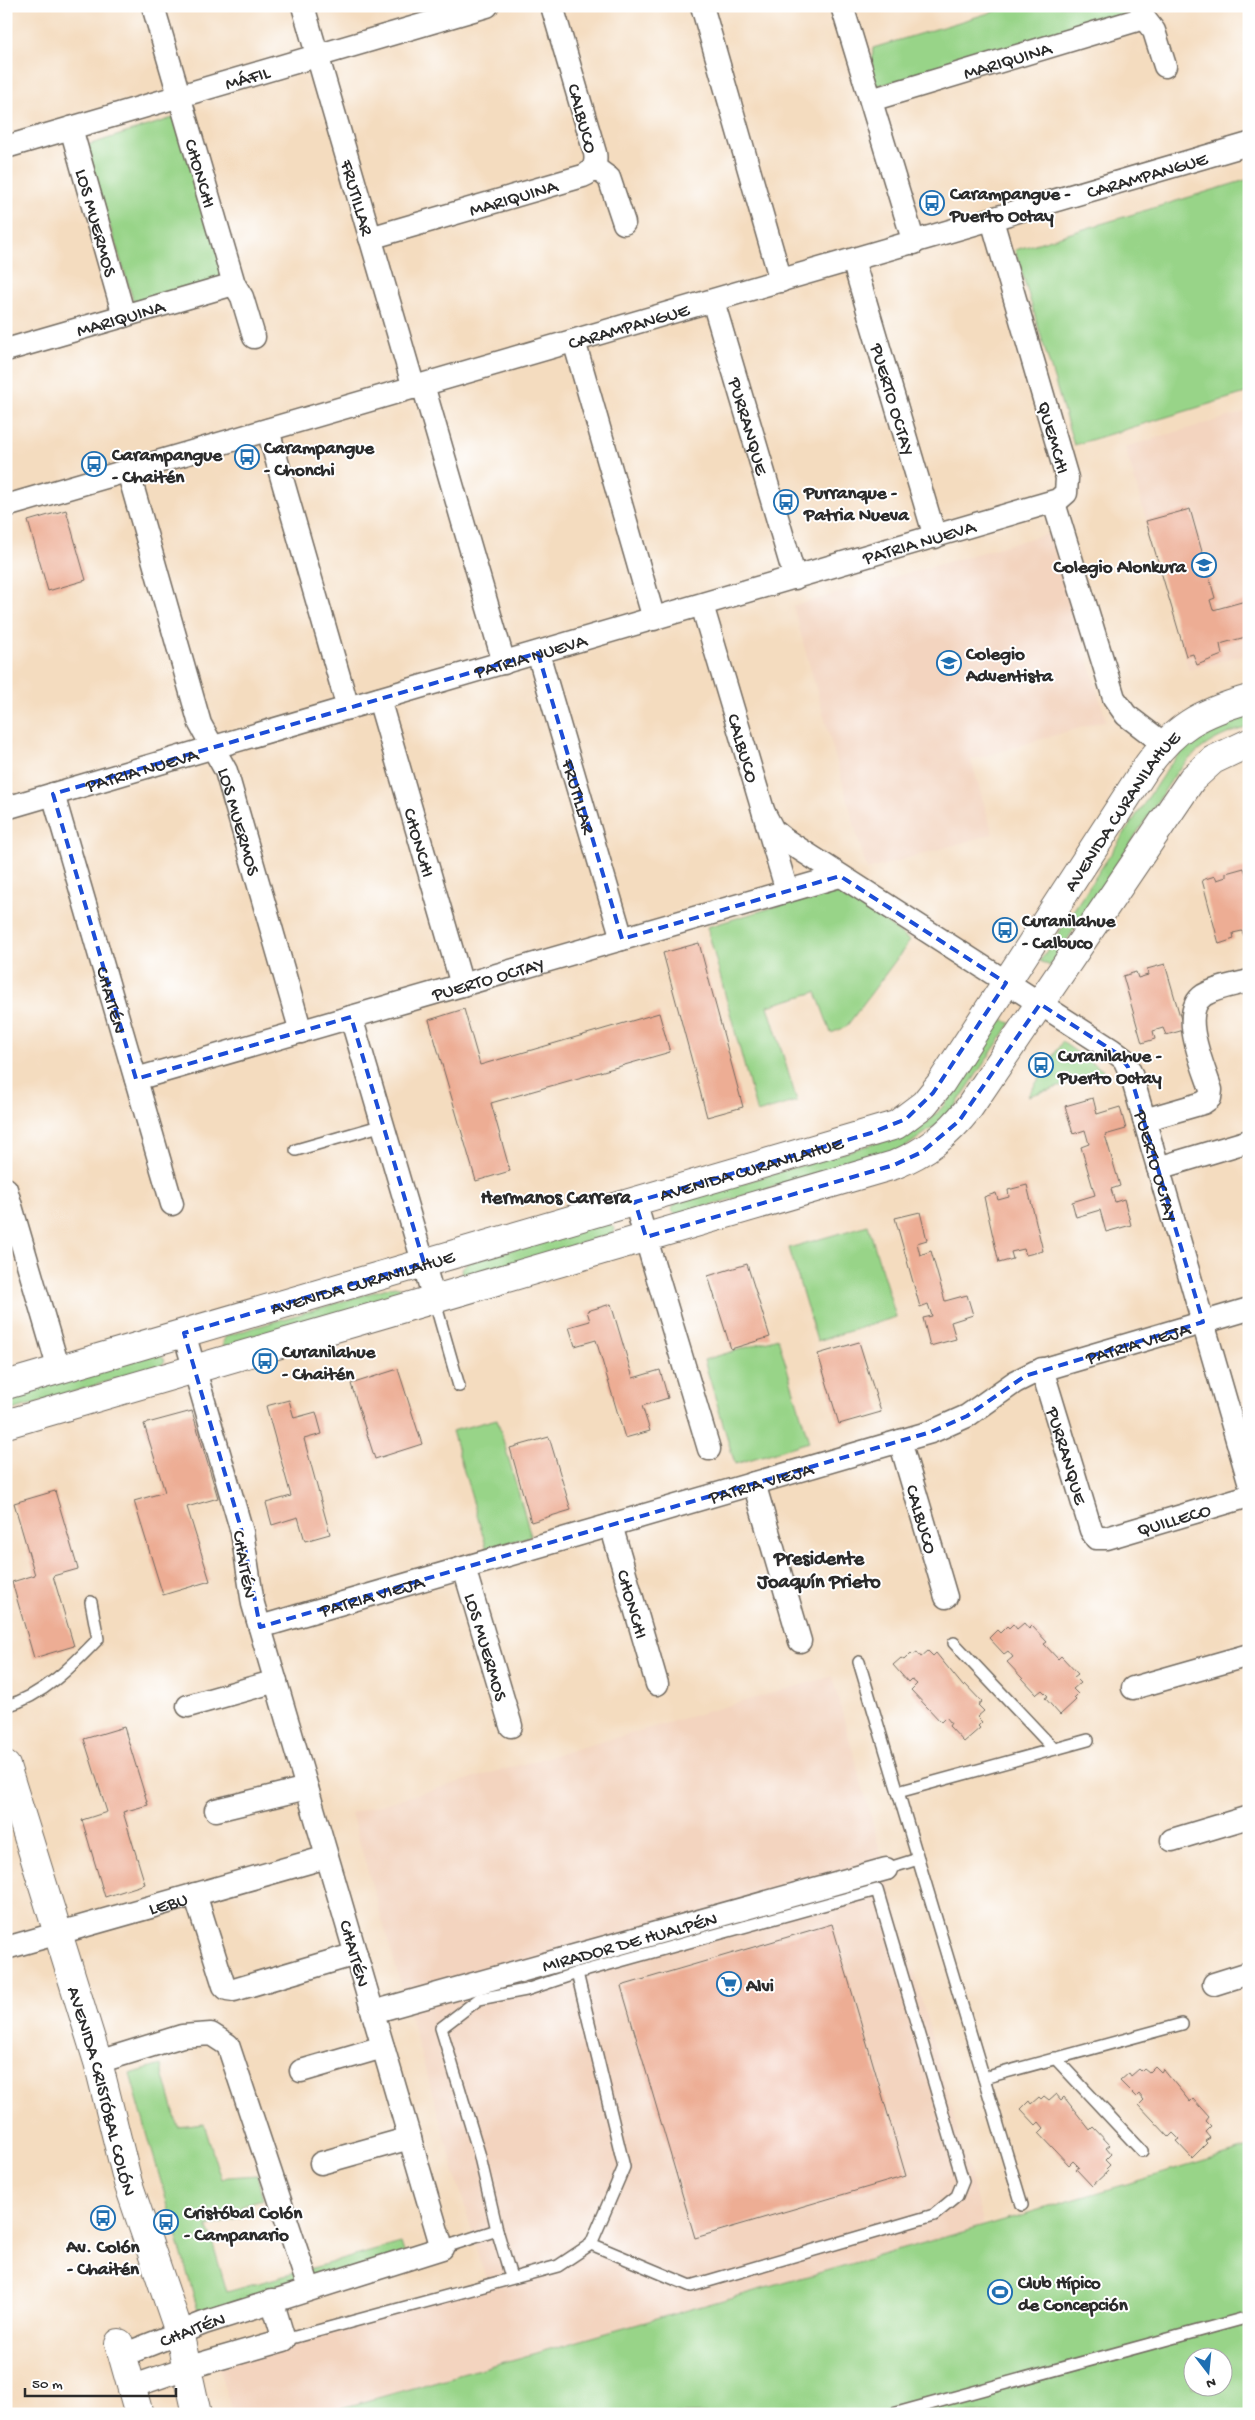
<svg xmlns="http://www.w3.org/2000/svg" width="1255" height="2420" viewBox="0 0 1255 2420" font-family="'Gochi Hand',sans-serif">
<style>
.built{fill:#f3d4bf}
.green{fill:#98d488;stroke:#62805a;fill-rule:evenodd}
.building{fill:#edad94}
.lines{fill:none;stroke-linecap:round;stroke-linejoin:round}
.lane-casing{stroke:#71695f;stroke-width:14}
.street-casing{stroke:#71695f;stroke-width:25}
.secondary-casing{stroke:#71695f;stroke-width:30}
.primary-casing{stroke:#71695f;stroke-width:30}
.lane{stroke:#fff;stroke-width:11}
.street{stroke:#fff;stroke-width:22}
.secondary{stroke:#fff;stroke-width:28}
.primary{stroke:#fff;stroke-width:28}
.marked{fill:none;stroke:#1d4ed8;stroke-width:4;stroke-dasharray:10 6;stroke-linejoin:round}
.labels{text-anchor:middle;stroke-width:4;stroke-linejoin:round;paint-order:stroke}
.street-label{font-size:19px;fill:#2b2b2b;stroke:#fff}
.poi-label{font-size:19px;font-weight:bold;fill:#2b2b2b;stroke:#fff;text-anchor:start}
.neighbourhood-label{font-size:20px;font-weight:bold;fill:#2b2b2b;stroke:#fff}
</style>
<rect width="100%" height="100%" fill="#fff"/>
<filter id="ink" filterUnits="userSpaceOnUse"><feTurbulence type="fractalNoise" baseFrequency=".02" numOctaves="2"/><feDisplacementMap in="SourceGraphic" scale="10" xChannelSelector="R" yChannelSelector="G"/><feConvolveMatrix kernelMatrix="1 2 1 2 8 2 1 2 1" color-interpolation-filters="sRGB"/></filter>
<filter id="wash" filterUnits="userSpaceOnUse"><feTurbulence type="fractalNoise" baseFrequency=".0096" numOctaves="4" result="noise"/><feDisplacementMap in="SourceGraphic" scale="20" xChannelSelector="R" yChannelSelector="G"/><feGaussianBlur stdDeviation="1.12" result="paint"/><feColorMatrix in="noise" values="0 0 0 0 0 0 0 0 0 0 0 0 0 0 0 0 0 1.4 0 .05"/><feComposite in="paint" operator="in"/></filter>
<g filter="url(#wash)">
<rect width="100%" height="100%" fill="#f4dcbf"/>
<g class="built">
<polygon points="1249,411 1249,653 1189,670 1125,447"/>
<polygon points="1050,533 1106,720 971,760 993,834 867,870 793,606"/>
<polygon points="832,1676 984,2226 321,2414 233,2414 215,2356 487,2283 351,1813"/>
</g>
<g class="green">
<polygon points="1012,6 1126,6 1126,14 871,88 873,48"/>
<polygon points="176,117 225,278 135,306 85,146"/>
<polygon points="1249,179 1249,392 1074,445 1015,250"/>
<path d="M1249,714V727C1215,736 1199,747 1176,773L1050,966L1040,961L1167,769C1191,738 1212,725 1249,714Z"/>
<polygon points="828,891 848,894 910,941 846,1027 831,1033 816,992 768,1006 797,1101 757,1113 707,927"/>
<path d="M1002,1020L1011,1023L948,1117L904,1148L677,1215L671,1210L676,1203L916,1131C953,1106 973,1060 996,1023Z"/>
<polygon points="1062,1042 1107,1073 1028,1096"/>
<polygon points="606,1222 615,1228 614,1233 471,1278 463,1276 461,1269 467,1263"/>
<polygon points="868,1225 896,1317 817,1341 789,1248"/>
<polygon points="394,1286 400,1287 401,1292 397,1298 230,1349 224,1346 223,1342 226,1336"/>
<polygon points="778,1338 809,1442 735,1464 704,1360"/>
<polygon points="158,1353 165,1360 162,1365 6,1412 6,1398"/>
<polygon points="497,1419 531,1536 487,1549 452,1431"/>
<polygon points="161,2065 178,2127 204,2124 221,2179 228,2177 257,2175 263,2199 242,2205 244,2217 208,2227 227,2292 401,2243 407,2261 201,2321 130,2074"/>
<path d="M1249,2148V2414H321L984,2226ZM1192,2358H1222V2388H1192Z"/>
</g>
<g id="blocks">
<g class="building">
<polygon points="1190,509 1215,598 1210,600 1213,610 1249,600 1249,636 1220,644 1222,655 1197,665 1193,654 1186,656 1146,521"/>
<polygon points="66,510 86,580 48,591 28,521"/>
<polygon points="1244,868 1249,883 1249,934 1244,936 1242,931 1233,933 1234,939 1219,944 1202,880 1215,876 1217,880 1226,877 1226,873"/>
<polygon points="699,943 743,1107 707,1117 663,953"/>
<polygon points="1165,964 1184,1030 1166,1035 1163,1028 1153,1031 1155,1039 1142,1043 1123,976 1136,972 1138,978 1148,975 1147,969"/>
<polygon points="464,1009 480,1065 659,1013 670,1052 491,1103 510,1171 476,1181 429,1020"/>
<polygon points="1093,1098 1097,1114 1120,1107 1126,1129 1105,1135 1120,1186 1111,1189 1115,1202 1124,1199 1131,1225 1106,1232 1100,1210 1076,1217 1072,1202 1095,1195 1081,1147 1089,1144 1085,1130 1073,1134 1065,1106"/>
<polygon points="1027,1185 1043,1251 1026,1255 1024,1249 1011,1252 1013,1259 999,1263 984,1197 996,1193 998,1200 1009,1197 1008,1190"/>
<polygon points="920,1212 927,1240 917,1243 920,1255 931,1251 945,1301 967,1295 973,1315 951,1322 956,1339 930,1346 923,1318 932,1316 928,1304 920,1307 895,1218"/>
<polygon points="747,1264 770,1337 731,1349 708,1276"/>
<polygon points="611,1304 633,1378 660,1370 668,1398 642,1406 650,1431 625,1438 596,1340 575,1346 569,1327 590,1321 587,1311"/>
<polygon points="859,1342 881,1412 839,1424 818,1354"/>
<polygon points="398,1369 422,1444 375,1459 351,1384"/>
<polygon points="289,1400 294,1418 316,1412 322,1434 304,1439 330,1534 305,1541 298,1517 272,1525 266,1503 291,1496 266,1406"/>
<polygon points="192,1411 218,1498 187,1507 210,1581 163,1595 134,1501 165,1492 144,1424"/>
<polygon points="549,1437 571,1510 531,1522 510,1448"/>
<polygon points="55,1491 78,1569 53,1576 74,1646 34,1658 12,1582 35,1575 14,1503"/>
<polygon points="1024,1623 1029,1629 1032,1626 1047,1642 1044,1644 1058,1659 1061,1656 1078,1674 1074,1677 1080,1683 1073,1689 1078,1694 1074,1698 1076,1700 1060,1715 1045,1698 1048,1696 1042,1690 1037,1694 1007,1662 1013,1657 1008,1651 1004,1654 989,1638 997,1630 1000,1633 1007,1626 1009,1628 1013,1624 1017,1629"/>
<polygon points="928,1651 933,1656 936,1653 963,1686 965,1684 982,1702 978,1705 984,1711 977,1717 982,1722 978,1726 980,1728 964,1742 949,1726 951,1723 946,1717 941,1722 911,1690 917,1684 911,1679 908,1682 893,1665 901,1658 904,1660 911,1653 913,1655 917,1652 921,1657"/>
<polygon points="124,1727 148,1805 123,1812 145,1884 105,1897 82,1820 107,1812 84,1739"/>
<polygon points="832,1924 906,2176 695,2238 621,1986"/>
<polygon points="1155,2066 1161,2072 1163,2069 1190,2102 1193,2099 1209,2117 1206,2121 1211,2126 1205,2132 1210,2138 1205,2141 1207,2143 1192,2158 1176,2141 1179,2139 1173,2133 1169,2137 1139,2105 1144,2100 1139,2094 1136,2097 1120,2081 1129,2073 1131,2076 1139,2069 1141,2071 1144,2068 1149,2072"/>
<polygon points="1056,2094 1061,2100 1064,2097 1090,2130 1093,2127 1110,2145 1106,2148 1111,2154 1105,2160 1110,2165 1106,2169 1108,2171 1092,2186 1076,2169 1079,2167 1073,2161 1069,2165 1039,2133 1044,2128 1039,2122 1036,2125 1021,2109 1029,2101 1031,2104 1039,2097 1041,2099 1044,2096 1049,2100"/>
</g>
</g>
</g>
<g filter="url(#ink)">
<use href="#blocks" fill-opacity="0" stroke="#71695f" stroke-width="1"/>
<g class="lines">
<defs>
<g id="lane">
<polyline points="296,1150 383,1125"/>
<polyline points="434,1299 459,1386"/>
<polyline points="954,1643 1054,1749"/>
<polyline points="859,1662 1022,2205"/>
<path d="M6,1706C43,1696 73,1665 98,1639L91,1602"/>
<polyline points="898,1792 1088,1740"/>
<polyline points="886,1869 918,1859"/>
<polyline points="577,1973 877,1890 963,2181 957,2196 934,2215 691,2286 591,2244"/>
<polyline points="1055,2058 1142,2151"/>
<polyline points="984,2078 1182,2024"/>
<polyline points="497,2230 511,2277"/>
<polyline points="284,2340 558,2266 591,2244 624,2167 577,1973 526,1990 479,1999 441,2028 479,2153 497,2230 442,2248"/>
<polyline points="893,2414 1249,2317"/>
</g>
<g id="street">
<path id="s1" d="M153,6L234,284L242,297L254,337"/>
<path id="s2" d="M303,6L414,388"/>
<polyline points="702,6 781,281"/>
<polyline points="842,6 914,243"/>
<polyline points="1141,6 1144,18 1154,31 1165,66"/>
<path id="s3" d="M871,100L1144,18"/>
<path id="s4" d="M71,128L124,316"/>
<path id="s5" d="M6,147L487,6"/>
<polyline points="594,167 609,178 624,223"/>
<path id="s6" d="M370,238L583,176C593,172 597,164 595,153L552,6"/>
<path id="s7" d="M853,260L935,537"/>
<path id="s8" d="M713,301L795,578"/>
<polyline points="574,341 654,619"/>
<path id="s9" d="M6,350L234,284"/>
<polyline points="423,385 504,663"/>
<polyline points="268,430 348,708"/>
<path id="s10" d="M128,471L200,724L226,771L301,1032"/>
<polyline points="1054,503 1114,698 1126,715 1164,744"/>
<path id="s11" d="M6,506L1249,144"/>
<path id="s12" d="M702,605L787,891"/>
<path id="s13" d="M538,653L622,939"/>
<path id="s14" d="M379,699L462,985"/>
<path id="s15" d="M53,794L172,1204"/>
<path id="s16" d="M6,808L1058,500L1066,493L1067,478L992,220"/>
<path id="s17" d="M764,813L773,830L784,839L1112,1050L1124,1059L1131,1074L1249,1481"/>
<polyline points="351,1017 434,1299"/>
<path id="s18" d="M136,1079L840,876"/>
<path d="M1144,1120L1203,1103L1210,1098L1211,1090C1204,1067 1178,1012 1204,995C1217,987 1235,985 1249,981"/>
<polyline points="1158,1168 1249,1141"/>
<polyline points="6,1189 59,1370"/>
<polyline points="635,1202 709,1449"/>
<path id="s19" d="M1042,1369L1091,1530L1096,1538H1107L1249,1496"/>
<path id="s20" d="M900,1441L946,1597"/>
<polyline points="754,1483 800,1641"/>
<path id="s21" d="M611,1525L657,1684"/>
<path id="s22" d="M464,1568L511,1726"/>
<path id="s23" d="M260,1627L931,1432L967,1416L1015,1382L1035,1372L1249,1309"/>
<polyline points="1133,1688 1249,1655"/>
<polyline points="188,1706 276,1681"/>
<polyline points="216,1810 307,1788"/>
<polyline points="1172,1840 1249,1817"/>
<polyline points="195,1894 224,1986 227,1989 234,1990 356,1954"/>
<path id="s24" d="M6,1948L327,1857"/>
<polyline points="1214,1984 1249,1973"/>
<path id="s25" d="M373,2012L886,1869"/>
<polyline points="98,2062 182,2036 211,2034 228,2045 309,2288"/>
<polyline points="301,2071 383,2047"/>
<polyline points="321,2163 410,2138"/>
<path id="s26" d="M123,2355L204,2323L442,2248L253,1604L242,1532L184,1333"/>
<polyline points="131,2387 186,2368 284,2340 272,2300"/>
</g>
<g id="secondary">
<path id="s27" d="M6,1385L896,1125L924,1104L941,1083L1145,769C1174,727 1200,713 1249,699"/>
<path d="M6,1424L894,1165C926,1152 948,1135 969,1108L1192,779L1213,760L1249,743"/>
</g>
<g id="primary">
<path id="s28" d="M6,1766L98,2062L128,2183L179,2332L197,2414"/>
<polyline points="119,2343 139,2414"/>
</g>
</defs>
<use href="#lane" class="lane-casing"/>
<use href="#street" class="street-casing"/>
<use href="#secondary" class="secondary-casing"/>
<use href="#primary" class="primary-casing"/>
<use href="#lane" class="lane"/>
<use href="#street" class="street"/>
<use href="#secondary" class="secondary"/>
<use href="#primary" class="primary"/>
</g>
</g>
<path class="marked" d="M538,653L622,939L840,876L1006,983L933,1093L906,1119L871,1133L635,1202L646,1237L894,1165L922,1152L959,1121L1040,1004L1118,1054L1128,1067L1203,1322L1025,1376L967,1416L931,1432L260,1627L242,1532L184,1333L424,1263L351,1017L136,1079L53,794Z"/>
<defs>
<symbol id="bus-ring" viewBox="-11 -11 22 22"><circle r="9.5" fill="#fff" stroke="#1f6fb2" stroke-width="1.5"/><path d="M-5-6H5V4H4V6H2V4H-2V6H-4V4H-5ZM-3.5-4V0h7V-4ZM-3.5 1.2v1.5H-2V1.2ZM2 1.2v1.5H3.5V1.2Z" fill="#1f6fb2"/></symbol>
<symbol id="school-ring" viewBox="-11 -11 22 22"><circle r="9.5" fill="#fff" stroke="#1f6fb2" stroke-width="1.5"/><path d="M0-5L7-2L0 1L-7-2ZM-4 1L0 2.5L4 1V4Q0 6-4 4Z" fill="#1f6fb2"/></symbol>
<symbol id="supermarket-ring" viewBox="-11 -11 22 22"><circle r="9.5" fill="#fff" stroke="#1f6fb2" stroke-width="1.5"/><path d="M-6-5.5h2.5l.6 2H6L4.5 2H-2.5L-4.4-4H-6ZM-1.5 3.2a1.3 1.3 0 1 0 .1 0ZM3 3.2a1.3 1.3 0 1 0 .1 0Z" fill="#1f6fb2"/></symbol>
<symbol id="stadium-ring" viewBox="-11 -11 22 22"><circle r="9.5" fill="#fff" stroke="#1f6fb2" stroke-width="1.5"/><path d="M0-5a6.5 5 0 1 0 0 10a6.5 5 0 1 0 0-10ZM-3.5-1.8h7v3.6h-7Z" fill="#1f6fb2"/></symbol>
</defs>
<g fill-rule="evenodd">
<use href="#bus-ring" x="918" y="189" width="28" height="28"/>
<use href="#bus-ring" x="233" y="443" width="28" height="28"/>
<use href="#bus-ring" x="80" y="450" width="28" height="28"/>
<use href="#bus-ring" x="772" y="488" width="28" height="28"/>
<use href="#school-ring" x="1190" y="551" width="28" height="28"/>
<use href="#school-ring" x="935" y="649" width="28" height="28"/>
<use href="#bus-ring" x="991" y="916" width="28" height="28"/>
<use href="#bus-ring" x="1027" y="1051" width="28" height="28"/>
<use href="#bus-ring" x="251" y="1347" width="28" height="28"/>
<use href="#supermarket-ring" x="715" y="1970" width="28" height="28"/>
<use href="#bus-ring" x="89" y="2204" width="28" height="28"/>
<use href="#bus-ring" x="152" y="2208" width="28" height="28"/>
<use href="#stadium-ring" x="986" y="2278" width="28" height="28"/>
</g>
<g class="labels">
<g class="street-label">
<text dy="7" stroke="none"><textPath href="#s3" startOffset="142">MARIQUINA</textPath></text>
<text dy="7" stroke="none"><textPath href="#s5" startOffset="251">MÁFIL</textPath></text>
<text transform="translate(584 118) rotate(75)" y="7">CALBUCO</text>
<text dy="7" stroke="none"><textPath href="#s1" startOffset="174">CHONCHI</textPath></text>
<text dy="7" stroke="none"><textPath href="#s11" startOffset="1188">CARAMPANGUE</textPath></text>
<text dy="7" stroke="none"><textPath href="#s2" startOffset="199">FRUTILLAR</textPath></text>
<text dy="7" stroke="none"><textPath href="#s6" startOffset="149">MARIQUINA</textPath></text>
<text dy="7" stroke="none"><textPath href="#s4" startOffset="98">LOS MUERMOS</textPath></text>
<text dy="7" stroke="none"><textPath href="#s9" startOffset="119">MARIQUINA</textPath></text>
<text dy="7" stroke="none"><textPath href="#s11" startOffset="648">CARAMPANGUE</textPath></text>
<text dy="7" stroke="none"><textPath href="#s7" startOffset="145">PUERTO OCTAY</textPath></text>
<text dy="7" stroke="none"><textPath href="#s8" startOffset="130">PURRANQUE</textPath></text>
<text transform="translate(1055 437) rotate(74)" y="7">QUEMCHI</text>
<text dy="7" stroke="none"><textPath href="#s16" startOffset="951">PATRIA NUEVA</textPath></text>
<text dy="7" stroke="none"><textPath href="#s16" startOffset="546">PATRIA NUEVA</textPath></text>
<text dy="7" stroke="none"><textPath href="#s12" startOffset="149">CALBUCO</textPath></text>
<text dy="7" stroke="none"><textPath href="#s16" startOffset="141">PATRIA NUEVA</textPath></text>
<text dy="7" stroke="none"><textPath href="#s13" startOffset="149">FRUTILLAR</textPath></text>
<text dy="7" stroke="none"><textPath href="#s27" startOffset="1316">AVENIDA CURANILAHUE</textPath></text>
<text dy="7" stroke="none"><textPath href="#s10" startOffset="369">LOS MUERMOS</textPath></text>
<text dy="7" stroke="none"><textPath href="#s14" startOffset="149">CHONCHI</textPath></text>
<text dy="7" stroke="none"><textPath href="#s18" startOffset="366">PUERTO OCTAY</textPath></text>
<text dy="7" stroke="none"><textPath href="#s15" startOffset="214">CHAITÉN</textPath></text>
<text dy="7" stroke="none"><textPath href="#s17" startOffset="550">PUERTO OCTAY</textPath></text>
<text dy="7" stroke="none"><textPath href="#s27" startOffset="776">AVENIDA CURANILAHUE</textPath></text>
<text dy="7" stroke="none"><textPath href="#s27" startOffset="371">AVENIDA CURANILAHUE</textPath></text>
<text dy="7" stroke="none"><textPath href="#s23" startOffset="926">PATRIA VIEJA</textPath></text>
<text dy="7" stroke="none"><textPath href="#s19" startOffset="90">PURRANQUE</textPath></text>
<text dy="7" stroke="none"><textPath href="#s23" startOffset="521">PATRIA VIEJA</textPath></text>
<text dy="7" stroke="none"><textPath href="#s20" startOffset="81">CALBUCO</textPath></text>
<text dy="7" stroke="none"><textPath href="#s19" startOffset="258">QUILLECO</textPath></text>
<text transform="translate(246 1564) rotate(80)" y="7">CHAITÉN</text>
<text dy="7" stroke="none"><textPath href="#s23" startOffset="116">PATRIA VIEJA</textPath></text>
<text dy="7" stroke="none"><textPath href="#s21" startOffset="82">CHONCHI</textPath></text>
<text dy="7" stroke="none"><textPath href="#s22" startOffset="82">LOS MUERMOS</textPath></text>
<text dy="7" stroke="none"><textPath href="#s24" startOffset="168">LEBU</textPath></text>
<text dy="7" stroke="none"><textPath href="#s25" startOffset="266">MIRADOR DE HUALPÉN</textPath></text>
<text transform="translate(356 1953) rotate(74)" y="7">CHAITÉN</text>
<text dy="7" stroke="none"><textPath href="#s28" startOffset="339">AVENIDA CRISTÓBAL COLÓN</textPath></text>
<text dy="7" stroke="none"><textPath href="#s26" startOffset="74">CHAITÉN</textPath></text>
</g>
<g class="poi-label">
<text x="950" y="199">Carampangue -<tspan x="950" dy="22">Puerto Octay</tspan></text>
<text x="264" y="453">Carampangue<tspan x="264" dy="22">- Chonchi</tspan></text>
<text x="112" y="460">Carampangue<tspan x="112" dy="22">- Chaitén</tspan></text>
<text x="804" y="498">Purranque -<tspan x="804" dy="22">Patria Nueva</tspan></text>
<text x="1186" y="572" text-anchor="end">Colegio Alonkura</text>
<text x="966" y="659">Colegio<tspan x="966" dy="22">Adventista</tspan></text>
<text x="1022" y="926">Curanilahue<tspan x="1022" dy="22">- Calbuco</tspan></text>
<text x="1058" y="1061">Curanilahue -<tspan x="1058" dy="22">Puerto Octay</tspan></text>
<text x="282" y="1357">Curanilahue<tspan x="282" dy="22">- Chaitén</tspan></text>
<text x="746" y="1991">Alvi</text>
<text x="184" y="2218">Cristóbal Colón<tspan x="184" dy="22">- Campanario</tspan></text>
<text x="103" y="2252" text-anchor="middle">Av. Colón<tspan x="103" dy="22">- Chaitén</tspan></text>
<text x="1018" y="2288">Club Hípico<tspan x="1018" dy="22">de Concepción</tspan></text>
</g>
<g class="neighbourhood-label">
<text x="556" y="1203">Hermanos Carrera</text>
<text x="819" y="1564">Presidente<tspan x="819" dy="23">Joaquín Prieto</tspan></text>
</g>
</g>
<rect width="1255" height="2420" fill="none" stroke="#fff" stroke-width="25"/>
<g transform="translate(1208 2372) rotate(164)"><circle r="24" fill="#ffffff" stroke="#aaaaaa"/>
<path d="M0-4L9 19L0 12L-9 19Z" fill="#1f6fb2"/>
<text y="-8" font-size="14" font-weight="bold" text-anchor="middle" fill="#2b2b2b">N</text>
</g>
<path d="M25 2388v8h151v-8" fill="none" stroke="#2b2b2b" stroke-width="2.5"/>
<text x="32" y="2388" font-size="15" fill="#2b2b2b" stroke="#ffffff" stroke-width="4" paint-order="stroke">50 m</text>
</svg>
